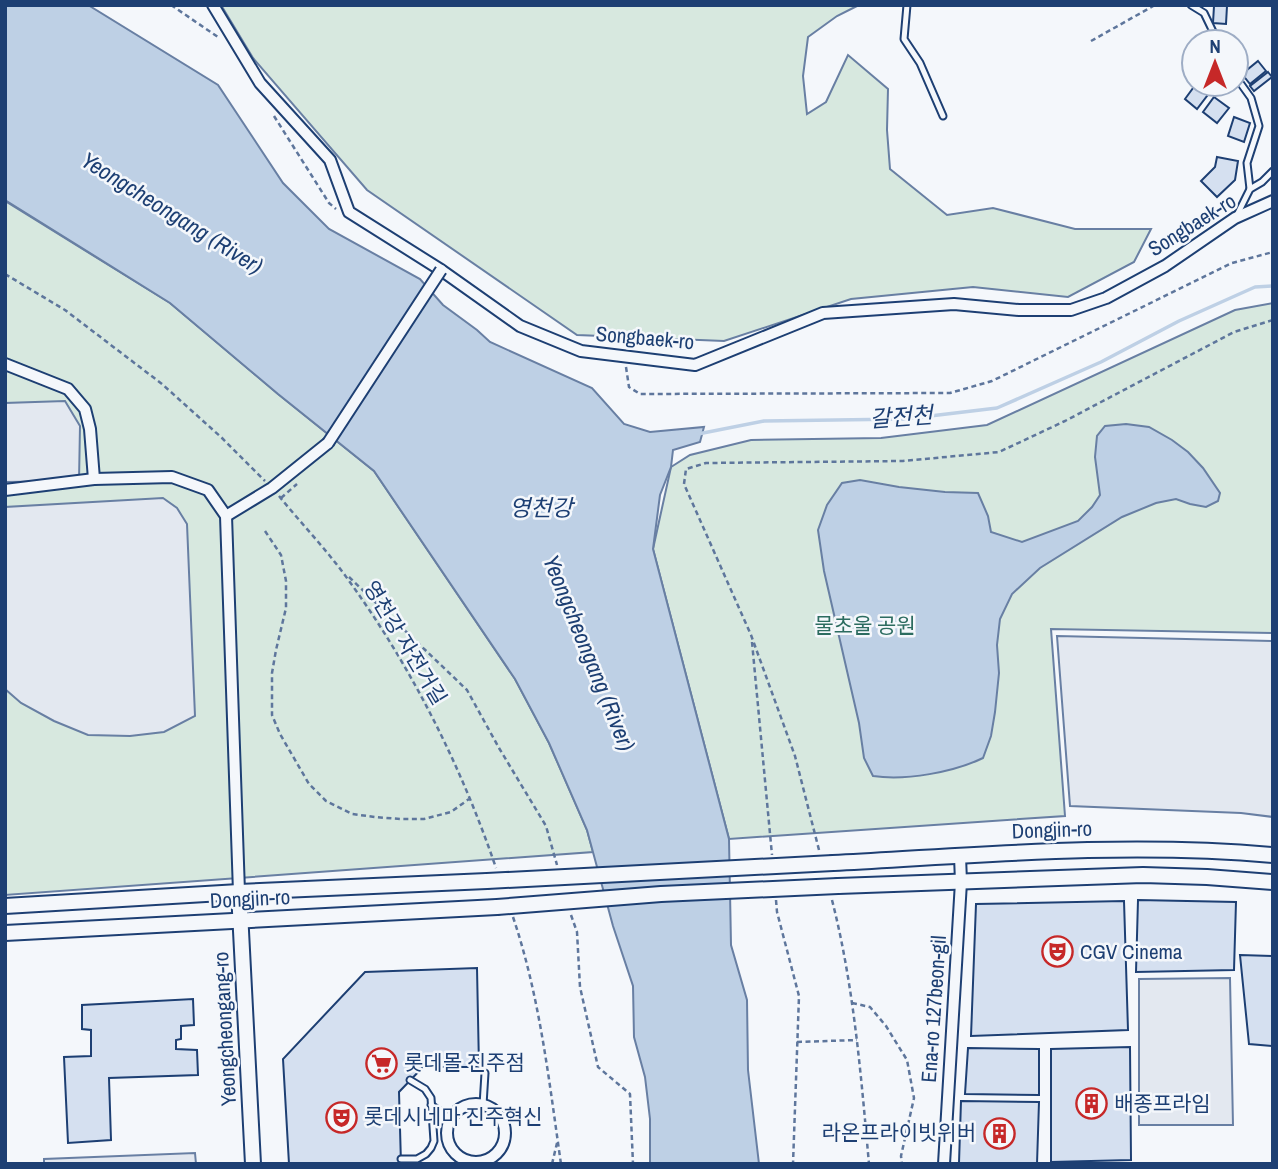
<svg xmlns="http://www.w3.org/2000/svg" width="1278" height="1169" viewBox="0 0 1278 1169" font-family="'Archivo Narrow','Noto Sans KR',sans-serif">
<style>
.green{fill:#d7e8df;stroke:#687fa3;stroke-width:2}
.parking{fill:#e3e8f0;stroke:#687fa3;stroke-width:2}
.water{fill:#bed0e5;stroke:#687fa3;stroke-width:2}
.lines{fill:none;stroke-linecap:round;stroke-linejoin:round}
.stream{stroke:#bed0e5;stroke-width:3.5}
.building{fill:#d5e0f0;stroke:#1d3f73;stroke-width:2}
.service-casing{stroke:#1d3f73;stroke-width:9}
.minor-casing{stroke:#1d3f73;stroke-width:14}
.tertiary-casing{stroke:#1d3f73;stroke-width:18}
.path{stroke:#5e769c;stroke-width:2.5;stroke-dasharray:5 3.5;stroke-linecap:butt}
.service{stroke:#f4f7fb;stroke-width:5}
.minor{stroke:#f4f7fb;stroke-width:10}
.tertiary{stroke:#f4f7fb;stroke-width:14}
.minor-bridge-casing{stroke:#1d3f73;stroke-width:14;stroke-linecap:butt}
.tertiary-bridge-casing{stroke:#1d3f73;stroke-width:18;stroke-linecap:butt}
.minor-bridge{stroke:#f4f7fb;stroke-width:10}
.tertiary-bridge{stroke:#f4f7fb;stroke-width:14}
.labels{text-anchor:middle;stroke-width:5;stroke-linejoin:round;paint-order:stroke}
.street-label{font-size:21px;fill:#1d3f73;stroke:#f4f7fb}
.park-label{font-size:21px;fill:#2c6c60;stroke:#f4f7fb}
.poi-label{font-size:21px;fill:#1d3f73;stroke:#f4f7fb;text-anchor:start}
.water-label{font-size:23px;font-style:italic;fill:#1d3f73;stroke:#f4f7fb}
</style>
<rect width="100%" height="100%" fill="#f4f7fb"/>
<g class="green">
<polygon points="221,5 859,5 837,16 808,37 803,76 807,114 826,102 848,55 888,89 887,130 890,169 947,215 993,208 1075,229 1151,229 1134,262 1068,297 973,287 851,299 724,341 577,335 367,190 253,58"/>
<polygon points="5,201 170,303 278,394 374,471 515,679 549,743 587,830 593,852 5,895"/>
<polygon points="1273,303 1273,633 1051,629 1065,816 729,839 653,549 671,467 690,455 751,440 881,438 987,425 1235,310"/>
</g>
<g class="parking">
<polygon points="65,401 80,426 79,481 5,482 5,403"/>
<polygon points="163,498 177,508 187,524 195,716 164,732 130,736 88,735 54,721 21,703 5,689 5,507"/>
<polygon points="1057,636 1273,641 1273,817 1241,813 1070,806"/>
<polygon points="1230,978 1233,1125 1139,1125 1139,979"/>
<polygon points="195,1153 196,1164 44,1164 44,1159"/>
</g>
<g class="water">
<polygon points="5,5 88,5 218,85 283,183 329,229 420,279 443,305 477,330 490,342 592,388 624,424 650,432 704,427 700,442 673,450 671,467 660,495 653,549 729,839 731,945 747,1000 748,1070 759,1164 650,1164 650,1119 645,1077 634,1037 633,986 613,926 587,830 549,743 515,679 374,471 278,394 170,303 5,200"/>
<path d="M1126,424L1149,427L1172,440L1188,452L1203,468L1220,493L1218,501L1206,507L1190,504L1176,499L1156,503L1122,517L1040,568L1012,594L1000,619L997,645L999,673L995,712L991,736L983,758C954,772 906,781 873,776L864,758L859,723L824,571L818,530L827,505L842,483L860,480L899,487L945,492L978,493L988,516L991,532L1022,542L1078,521L1092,507L1100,495L1095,457L1097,436L1105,426Z"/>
</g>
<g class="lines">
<polyline class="stream" points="698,434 764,421 905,419 997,408 1101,362 1179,321 1255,287 1273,286"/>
</g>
<g class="building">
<polygon points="1214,6 1227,6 1226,24 1213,23"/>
<polygon points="1258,61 1266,71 1250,84 1242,74"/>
<polygon points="1268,72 1272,77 1254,91 1250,86"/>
<polygon points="1196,84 1198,84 1210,92 1197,109 1185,99"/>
<polygon points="1214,97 1229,108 1217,123 1203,112"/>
<polygon points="1234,117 1250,123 1244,142 1228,136"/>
<polygon points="1217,157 1238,161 1235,180 1217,197 1201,181 1215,167"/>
<polygon points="1138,900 1236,902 1234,970 1136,972"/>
<polygon points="1124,901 1128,1030 971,1036 976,904"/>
<polygon points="1240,955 1273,956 1273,1046 1249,1044"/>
<polygon points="477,968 479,1067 423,1067 399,1092 401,1164 289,1164 283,1059 365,972"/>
<polygon points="193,999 194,1025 181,1026 181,1039 176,1040 176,1049 197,1050 198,1075 109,1078 111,1140 68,1143 64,1057 91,1056 91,1030 82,1029 82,1005"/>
<polygon points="1130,1047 1131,1160 1051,1162 1051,1049"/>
<polygon points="968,1048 1039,1049 1039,1095 965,1094"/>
<polygon points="961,1101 1039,1102 1037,1164 959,1163"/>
</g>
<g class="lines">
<defs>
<g id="service">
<polyline points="907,5 904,39 920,63 943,116"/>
<polyline points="1191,5 1204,13 1218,42"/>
<polyline points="1236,77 1251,98 1259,126 1247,163 1250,189"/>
<polyline points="1237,215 1250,189 1262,182 1273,171"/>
<polyline points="431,1105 450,1118"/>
<polyline points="483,1105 485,1073"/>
<polyline points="401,1159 417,1159 426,1154 431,1148 434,1141 431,1098 425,1089 410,1080"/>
</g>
<g id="minor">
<polyline points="213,5 260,83 330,160 349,212 441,270 520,326 581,351 695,365 823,313 954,304 1019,310 1071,310 1106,298 1165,266 1235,218 1273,201"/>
<polyline points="5,364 68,389 85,409 90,429 94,479"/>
<polyline points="5,490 94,479 172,477 208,490 226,516 239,892"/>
<polyline points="226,516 272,488 328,443"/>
<circle cx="476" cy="1133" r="29"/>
<polyline points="944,1164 961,882 960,856"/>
</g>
<g id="tertiary">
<path d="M833,863C979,855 1126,842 1273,855"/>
<polyline points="838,886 1143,875 1207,877 1273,882"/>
<polyline points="239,892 253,1164"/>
<polyline points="5,906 239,892 487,881"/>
<polyline points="5,933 497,907"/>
</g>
</defs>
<use href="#service" class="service-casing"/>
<use href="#minor" class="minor-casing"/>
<use href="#tertiary" class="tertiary-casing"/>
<g class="path">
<polyline points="171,5 218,37"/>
<polyline points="1091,41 1155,5"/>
<polyline points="274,116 329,203 336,209"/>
<polyline points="5,274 65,310 162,384 222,438 265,481"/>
<polyline points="626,367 629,387 640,394 950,393 992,381 1232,263 1273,252"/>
<path d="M279,496C300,522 324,547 344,574C409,662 461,765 496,868"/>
<polyline points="281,498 297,484"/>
<polyline points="265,531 281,555 286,581 286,608 276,650 272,673 272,715 280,734 309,784 326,801 352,814 375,817 400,819 424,819 451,812 469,799"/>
<polyline points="349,577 467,690 499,748 546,826 557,865"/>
<polyline points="752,642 772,855"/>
<polyline points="819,850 795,756 751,635 684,484 686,469 706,463 903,461 999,452 1065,421 1234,332 1273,320"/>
<polyline points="776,900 777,912 799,996 793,1164"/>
<path d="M832,900C854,986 861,1076 869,1164"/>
<polyline points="571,915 577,932 580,987 598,1067 630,1094 633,1164"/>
<path d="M513,917C540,997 549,1081 561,1164"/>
<polyline points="852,1003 870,1007 886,1026 907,1060 914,1098 901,1156 902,1164"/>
<polyline points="797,1042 857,1040"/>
<polyline points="552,1164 557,1143"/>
</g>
<use href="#service" class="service"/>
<use href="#minor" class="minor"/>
<use href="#tertiary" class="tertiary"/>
<defs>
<polyline id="minor-bridge" points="328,443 441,270"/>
<g id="tertiary-bridge">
<polyline points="487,881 833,863"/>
<polyline points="497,907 661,894 838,886"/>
</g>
</defs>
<use href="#minor-bridge" class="minor-bridge-casing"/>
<use href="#tertiary-bridge" class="tertiary-bridge-casing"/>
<use href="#minor-bridge" class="minor-bridge"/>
<use href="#tertiary-bridge" class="tertiary-bridge"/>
</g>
<defs>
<symbol id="theatre-ring" viewBox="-11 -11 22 22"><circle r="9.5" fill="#f4f7fb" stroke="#c62828" stroke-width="1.5"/><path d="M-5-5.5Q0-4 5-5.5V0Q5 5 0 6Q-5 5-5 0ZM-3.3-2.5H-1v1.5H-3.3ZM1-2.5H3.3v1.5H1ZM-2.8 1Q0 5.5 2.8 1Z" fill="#c62828"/></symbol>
<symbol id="supermarket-ring" viewBox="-11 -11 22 22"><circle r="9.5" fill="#f4f7fb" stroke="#c62828" stroke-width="1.5"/><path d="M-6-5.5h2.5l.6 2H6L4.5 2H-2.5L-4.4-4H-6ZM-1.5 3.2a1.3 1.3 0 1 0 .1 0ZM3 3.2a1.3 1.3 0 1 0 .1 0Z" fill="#c62828"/></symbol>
<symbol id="building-ring" viewBox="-11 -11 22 22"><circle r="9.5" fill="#f4f7fb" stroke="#c62828" stroke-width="1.5"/><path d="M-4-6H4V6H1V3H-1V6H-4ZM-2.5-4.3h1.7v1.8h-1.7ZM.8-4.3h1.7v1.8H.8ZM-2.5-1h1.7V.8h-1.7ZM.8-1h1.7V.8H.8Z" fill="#c62828"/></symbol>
</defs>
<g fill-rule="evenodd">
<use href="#theatre-ring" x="1040" y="934" width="35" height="35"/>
<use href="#supermarket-ring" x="364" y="1046" width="35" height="35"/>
<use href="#building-ring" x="1074" y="1086" width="35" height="35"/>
<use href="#theatre-ring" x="324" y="1100" width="35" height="35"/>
<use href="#building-ring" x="982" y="1116" width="35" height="35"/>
</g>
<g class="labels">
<g class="street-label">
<text transform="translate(1192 225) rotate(-32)" y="7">Songbaek-ro</text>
<text transform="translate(645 338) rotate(5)" y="7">Songbaek-ro</text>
<text transform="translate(405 643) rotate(59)" y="7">영천강 자전거길</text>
<text transform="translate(1052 830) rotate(-2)" y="7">Dongjin-ro</text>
<text transform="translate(250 899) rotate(-3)" y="7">Dongjin-ro</text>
<text transform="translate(934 1009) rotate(-86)" y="7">Ena-ro 127beon-gil</text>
<text transform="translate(225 1029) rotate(-93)" y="7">Yeongcheongang-ro</text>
</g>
<g class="park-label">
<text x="865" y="633">물초울 공원</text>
</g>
<g class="poi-label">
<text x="1080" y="959">CGV Cinema</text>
<text x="404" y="1070">롯데몰 진주점</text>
<text x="1114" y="1111">배종프라임</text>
<text x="364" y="1124">롯데시네마 진주혁신</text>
<text x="976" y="1140" text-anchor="end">라온프라이빗위버</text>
</g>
<g class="water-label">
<text transform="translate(172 213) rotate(32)" y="8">Yeongcheongang (River)</text>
<text transform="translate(901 417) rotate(-4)" y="8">갈전천</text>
<text x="541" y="516">영천강</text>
<text transform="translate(589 653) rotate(68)" y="8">Yeongcheongang (River)</text>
</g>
</g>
<rect width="1278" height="1169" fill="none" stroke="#1d3f73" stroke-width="14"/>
<g transform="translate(1215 63)"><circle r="33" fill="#f4f7fb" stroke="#9eadc5" stroke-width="2"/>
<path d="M0-5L12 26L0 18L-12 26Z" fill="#c62828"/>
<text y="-10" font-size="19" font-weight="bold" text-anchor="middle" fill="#1d3f73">N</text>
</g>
</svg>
